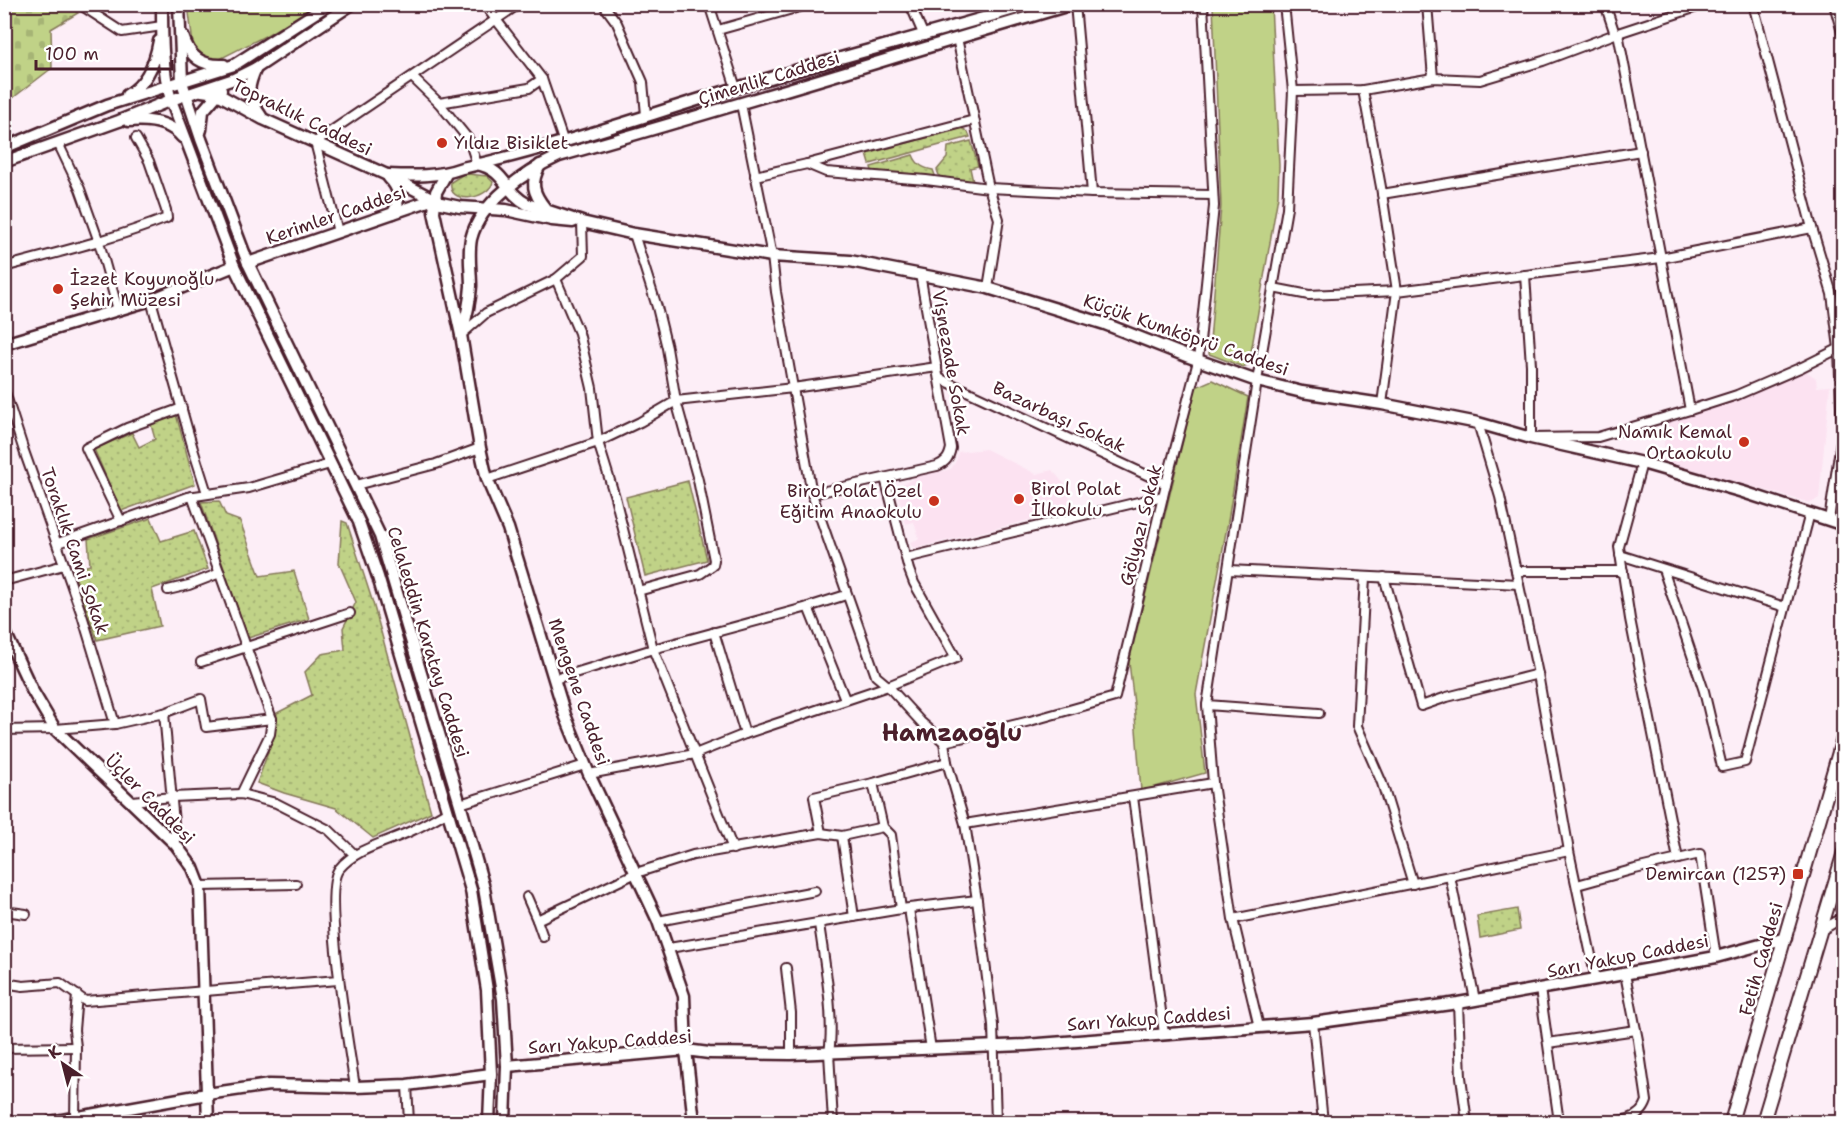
<svg xmlns="http://www.w3.org/2000/svg" width="1848" height="1127" viewBox="0 0 1848 1127" font-family="'Shantell Sans',sans-serif">
<style>
.built{fill:#fce2f1}
.grass{fill:url(#grass-dots);stroke:#857859;stroke-width:1.5}
.cemetery{fill:url(#cemetery-stones);stroke:#857859;stroke-width:1.5}
.park{fill:#c0d287;stroke:#857859;stroke-width:1.5}
.lines{fill:none;stroke-linecap:round;stroke-linejoin:round}
.street-casing{stroke:#4a1f2b;stroke-width:12}
.secondary-casing{stroke:#4a1f2b;stroke-width:15}
.primary-casing{stroke:#4a1f2b;stroke-width:16}
.street{stroke:#fff;stroke-width:8}
.secondary{stroke:#fff;stroke-width:10}
.primary{stroke:#fff;stroke-width:12}
.poi-dot{fill:#c8321e;stroke:#fff;stroke-width:2}
.labels{text-anchor:middle;stroke-width:5;stroke-linejoin:round;paint-order:stroke}
.street-label{font-size:18px;fill:#4a1f2b;stroke:#fff}
.poi-label{font-size:18px;fill:#4a1f2b;stroke:#fff;text-anchor:start}
.district-label{font-size:24px;font-weight:bold;fill:#4a1f2b;stroke:#fff}
</style>
<defs>
<pattern id="grass-dots" width="8" height="8" patternUnits="userSpaceOnUse" patternTransform="scale(1.5)"><rect width="8" height="8" fill="#c0d287"/><path d="M2 2h.1M6 6h.1" fill="none" stroke="#a6b475" stroke-width="1.8" stroke-linecap="round"/></pattern>
<pattern id="cemetery-stones" width="16" height="16" patternUnits="userSpaceOnUse" patternTransform="scale(1.5)"><rect width="16" height="16" fill="#c0d287"/><path d="M2 7V4a2 2 0 0 1 4 0v3zM10 15v-3a2 2 0 0 1 4 0v3z" fill="#a6b475"/></pattern>
</defs>
<rect width="100%" height="100%" fill="#fdeef7"/>
<filter id="ink" filterUnits="userSpaceOnUse"><feTurbulence type="fractalNoise" baseFrequency=".0167" numOctaves="2"/><feDisplacementMap in="SourceGraphic" scale="12" xChannelSelector="R" yChannelSelector="G"/><feConvolveMatrix kernelMatrix="1 2 1 2 8 2 1 2 1" color-interpolation-filters="sRGB"/></filter>
<g filter="url(#ink)">
<g class="built">
<polygon points="1804,370 1816,378 1817,387 1830,386 1819,498 1811,503 1663,462 1665,422 1697,413"/>
<polygon points="986,449 1036,474 1052,470 1066,486 1073,509 917,548 912,547 910,542 919,539 914,522 906,524 898,492 899,486 916,477 951,469 957,459 958,452"/>
</g>
<g class="grass">
<polygon points="962,128 968,132 970,137 870,164 867,154"/>
<polygon points="971,141 978,166 970,168 973,182 940,178 937,170 947,158 948,147"/>
<path d="M913,155C917,165 923,168 933,170L936,178L872,171L871,167Z"/>
<path d="M468,174L487,176L493,182C488,200 447,206 451,182L462,175Z"/>
<polygon points="176,414 195,484 121,511 94,449 132,433 139,447 155,439 151,425"/>
<polygon points="688,481 707,560 645,576 626,497"/>
<polygon points="219,501 226,516 240,521 260,576 294,571 309,619 248,638 201,502"/>
<polygon points="151,518 161,541 194,531 208,569 152,589 160,626 97,640 73,570 90,565 88,539"/>
<polygon points="342,521 347,523 373,603 431,812 373,838 336,808 284,793 257,783 275,733 277,713 312,695 305,672 322,654 345,650 343,628 356,602 339,563"/>
<polygon points="1517,909 1520,930 1480,938 1477,916"/>
</g>
<polygon class="cemetery" points="5,4 66,5 78,13 51,29 52,68 5,104"/>
<g class="park">
<polygon points="188,5 318,5 265,36 212,63 194,52"/>
<polygon points="1213,5 1271,5 1279,165 1278,196 1249,364 1243,367 1209,354 1221,206"/>
<polygon points="1212,380 1248,397 1228,521 1196,694 1205,773 1141,791 1134,704 1129,662 1196,387"/>
</g>
<g class="lines">
<defs>
<g id="street">
<polyline points="79,4 122,32 162,26"/>
<polyline points="484,4 542,79 563,140"/>
<polyline points="603,4 617,23 643,82 646,115"/>
<polyline points="709,4 736,88"/>
<polyline points="910,4 924,36"/>
<polyline points="1075,4 1092,193"/>
<polyline points="1427,4 1433,78"/>
<polyline points="1605,4 1615,34"/>
<polyline points="1753,4 1812,228 1832,294 1839,348 1842,435 1829,520"/>
<polyline points="718,30 810,4"/>
<polyline points="1618,33 1690,410"/>
<polyline points="957,38 989,188 999,219 988,288"/>
<polyline points="413,78 439,103"/>
<polyline points="1363,90 1381,187 1397,291 1382,404"/>
<polyline points="1293,91 1363,90 1433,78 1480,80 1543,61 1615,34 1706,4"/>
<polyline points="741,104 772,256 776,292 793,388 937,367"/>
<polyline points="58,143 80,189 99,242 118,310"/>
<polyline points="477,164 469,140 439,103 529,88 542,79"/>
<polyline points="807,164 974,120"/>
<polyline points="755,176 807,164 826,172 926,180 989,188 1092,193 1213,195"/>
<polyline points="1382,194 1641,151"/>
<polyline points="338,232 315,142 519,4"/>
<polyline points="634,234 657,307 667,348 676,401 698,480 714,560 713,565 700,574 638,591"/>
<path d="M4,267C59,252 114,239 167,218L166,210L149,161L136,138"/>
<polyline points="1525,275 1531,365 1531,438 1598,437 1690,410 1737,395 1802,367 1842,347"/>
<polyline points="556,279 579,333 592,388 598,442 615,497 653,649 733,849"/>
<polyline points="1273,288 1309,295 1397,291 1661,258 1812,228"/>
<polyline points="151,300 193,449 207,493"/>
<polyline points="462,334 486,313 556,279 583,256 582,222"/>
<polyline points="939,378 1166,484"/>
<polyline points="4,389 24,451 82,615 115,724"/>
<polyline points="1478,423 1500,497 1516,571 1538,674 1569,851 1596,979"/>
<polyline points="1642,463 1619,547 1630,619 1678,859"/>
<polyline points="487,479 598,442 640,422 676,401 793,388 812,494 876,676 888,686 921,722 944,742 1030,721 1115,697 1166,484 1198,361 1214,206 1203,4"/>
<polyline points="356,485 436,464 480,448"/>
<path d="M812,494L937,466C946,462 949,458 951,448L920,274"/>
<polyline points="192,496 272,719 270,734 241,794"/>
<polyline points="121,521 86,448 127,428 182,408"/>
<polyline points="58,543 188,497 249,488 330,464"/>
<polyline points="1620,555 1785,607"/>
<polyline points="906,558 1163,496"/>
<polyline points="1663,569 1704,691 1722,767 1745,762 1810,513"/>
<polyline points="1229,570 1519,584"/>
<polyline points="1516,571 1623,571"/>
<polyline points="1365,577 1357,726 1382,783 1413,884"/>
<polyline points="1384,577 1421,706 1447,697 1538,674"/>
<polyline points="4,581 64,565"/>
<polyline points="168,590 189,585 220,573"/>
<polyline points="808,607 845,699"/>
<polyline points="714,632 745,734"/>
<polyline points="201,662 350,613"/>
<polyline points="555,679 653,649 808,607 846,595"/>
<polyline points="1207,705 1319,713"/>
<polyline points="164,713 201,699 206,727 272,719"/>
<polyline points="4,730 55,729 115,724 164,713 176,845"/>
<polyline points="944,742 947,762 965,824 977,900 993,1025 996,1122"/>
<polyline points="589,774 695,754 745,734 888,686 956,658 914,583 909,570 885,478"/>
<polyline points="873,783 883,827 891,835 901,909"/>
<polyline points="1133,797 1164,1034"/>
<polyline points="132,801 172,797 241,794 276,803 329,830 355,855"/>
<polyline points="460,804 585,765"/>
<polyline points="965,824 1213,783"/>
<polyline points="821,833 814,797 873,783 947,762"/>
<polyline points="1450,876 1475,1000"/>
<polyline points="1577,885 1635,869 1700,854 1716,957"/>
<polyline points="200,886 296,884"/>
<polyline points="527,897 537,920"/>
<polyline points="909,909 931,1049"/>
<polyline points="4,911 26,914"/>
<polyline points="854,917 842,836 883,827"/>
<polyline points="1233,919 1450,876 1569,851"/>
<polyline points="658,921 815,891"/>
<path d="M819,924C824,960 835,1017 829,1053L833,1122"/>
<polyline points="1820,931 1844,917"/>
<polyline points="543,937 537,920 636,873 693,855 821,833 842,836"/>
<polyline points="669,948 901,909 977,900"/>
<polyline points="786,968 791,1013 791,1054"/>
<polyline points="4,983 23,986 60,983 85,1001 338,980"/>
<polyline points="1540,989 1559,1122"/>
<polyline points="1458,1003 1461,1077 1467,1122"/>
<polyline points="1313,1023 1323,1122"/>
<polyline points="1259,1027 1233,919 1213,783 1207,705 1257,381 1287,208 1293,91 1284,4"/>
<polyline points="1548,1043 1636,1030"/>
<polyline points="4,1048 76,1047"/>
<polyline points="407,1085 409,1122"/>
<path d="M355,1087C350,1053 321,890 339,869C356,848 388,842 411,831C424,825 436,818 448,811"/>
<polyline points="1764,1119 1775,1122"/>
<polyline points="75,1121 76,1047 74,1030 77,995"/>
<path d="M1591,1122C1612,1121 1639,1125 1647,1101L1638,1040L1625,974"/>
</g>
<g id="secondary">
<path d="M162,4C162,36 162,70 171,100L234,266L359,522L378,577L471,890L487,990L491,1074L489,1122"/>
<polyline points="179,4 182,82 201,139 248,263 380,536 460,804 484,888 503,999 507,1066 505,1122"/>
<path d="M183,36C190,58 202,66 224,65"/>
<path d="M256,68C246,90 247,96 261,116"/>
<polyline points="202,91 216,93 263,119 387,175 441,203 460,207 506,210 552,220 573,222"/>
<path d="M127,95C147,84 155,63 159,41"/>
<path d="M128,121C148,119 169,121 182,137"/>
<polyline points="201,130 203,111 221,90"/>
<polyline points="4,148 107,105 234,65 329,4"/>
<polyline points="4,162 119,121 171,100 234,79 256,68 352,4"/>
<path d="M477,164C507,171 503,191 527,204L582,222L634,234L772,256L850,261L988,288L1105,324L1189,357L1257,381L1302,392L1382,404L1478,423L1531,438L1642,463L1743,492L1844,525"/>
<path d="M540,165C530,183 533,193 545,208"/>
<polyline points="446,174 436,192 434,212 461,335 480,448 487,479 508,528 565,715 589,774 658,921 684,996 686,1050 694,1122"/>
<path d="M387,175C413,176 437,177 462,168C554,148 643,116 733,89C832,59 932,34 1031,4"/>
<path d="M389,178C400,189 401,199 393,213"/>
<polyline points="248,263 434,199"/>
<path d="M461,335C466,319 470,303 471,286C471,271 468,254 471,239C480,202 526,171 559,156C731,108 902,54 1073,4"/>
<polyline points="4,344 151,300 234,266"/>
<polyline points="4,630 32,690 55,729 176,845 193,868 200,886 208,1122"/>
<polyline points="507,1066 686,1050 709,1053 791,1054 1026,1045 1313,1023 1458,1003 1596,979 1716,957 1786,938"/>
<polyline points="51,1122 207,1094 269,1085 355,1087 407,1085 491,1074"/>
</g>
<g id="primary">
<polyline points="1836,4 1844,32"/>
<polyline points="1731,1122 1844,735"/>
<polyline points="1763,1122 1844,852"/>
</g>
</defs>
<use href="#street" class="street-casing"/>
<use href="#secondary" class="secondary-casing"/>
<use href="#primary" class="primary-casing"/>
<use href="#street" class="street"/>
<use href="#secondary" class="secondary"/>
<use href="#primary" class="primary"/>
</g>
</g>
<g class="poi-dot">
<circle cx="442" cy="143" r="6"/>
<circle cx="58" cy="289" r="6"/>
<circle cx="1744" cy="442" r="6"/>
<circle cx="1019" cy="499" r="6"/>
<circle cx="934" cy="501" r="6"/>
<rect x="1792" y="868" width="12" height="12" rx="3"/>
</g>
<g class="labels">
<g class="street-label">
<text transform="translate(769 78) rotate(-17)" y="6">Çimenlik Caddesi</text>
<text transform="translate(302 117) rotate(26)" y="6">Topraklık Caddesi</text>
<text transform="translate(336 215) rotate(-19)" y="6">Kerimler Caddesi</text>
<text transform="translate(1186 335) rotate(19)" y="6">Küçük Kumköprü Caddesi</text>
<text transform="translate(951 363) rotate(80)" y="6">Vişnezade Sokak</text>
<text transform="translate(1059 417) rotate(25)" y="6">Bazarbaşı Sokak</text>
<text transform="translate(1141 525) rotate(-76)" y="6">Gölyazı Sokak</text>
<text transform="translate(75 551) rotate(71)" y="6">Toraklık Cami Sokak</text>
<text transform="translate(428 642) rotate(73)" y="6">Celaleddin Karatay Caddesi</text>
<text transform="translate(579 692) rotate(71)" y="6">Mengene Caddesi</text>
<text transform="translate(150 799) rotate(45)" y="6">Üçler Caddesi</text>
<text transform="translate(1628 956) rotate(-11)" y="6">Sarı Yakup Caddesi</text>
<text transform="translate(1761 959) rotate(-74)" y="6">Fetih Caddesi</text>
<text transform="translate(1149 1019) rotate(-4)" y="6">Sarı Yakup Caddesi</text>
<text transform="translate(610 1042) rotate(-4)" y="6">Sarı Yakup Caddesi</text>
</g>
<g class="poi-label">
<text x="454" y="149">Yıldız Bisiklet</text>
<text x="70" y="285">İzzet Koyunoğlu<tspan x="70" dy="21">Şehir Müzesi</tspan></text>
<text x="1732" y="438" text-anchor="end">Namık Kemal<tspan x="1732" dy="21">Ortaokulu</tspan></text>
<text x="1031" y="495">Birol Polat<tspan x="1031" dy="21">İlkokulu</tspan></text>
<text x="922" y="497" text-anchor="end">Birol Polat Özel<tspan x="922" dy="21">Eğitim Anaokulu</tspan></text>
<text x="1786" y="880" text-anchor="end">Demircan (1257)</text>
</g>
<g class="district-label">
<text x="952" y="741">Hamzaoğlu</text>
</g>
</g>
<rect width="1848" height="1127" fill="none" stroke="#fff" stroke-width="24"/>
<rect x="12" y="12" width="1824" height="1103" fill="none" stroke="#4a1f2b" stroke-width="2" filter="url(#ink)"/>
<g transform="translate(63 1064) rotate(325)" stroke="#ffffff" stroke-width="4.5" paint-order="stroke">
<path d="M0-4.5L10 22L0 15L-10 22Z" fill="#4a1f2b"/>
<text y="-9" font-size="16" font-weight="bold" text-anchor="middle" fill="#4a1f2b">K</text>
</g>
<path d="M36 60v9h136v-9" fill="none" stroke="#4a1f2b" stroke-width="3"/>
<text x="45" y="60" font-size="18" fill="#4a1f2b" stroke="#ffffff" stroke-width="4.5" paint-order="stroke">100 m</text>
</svg>
